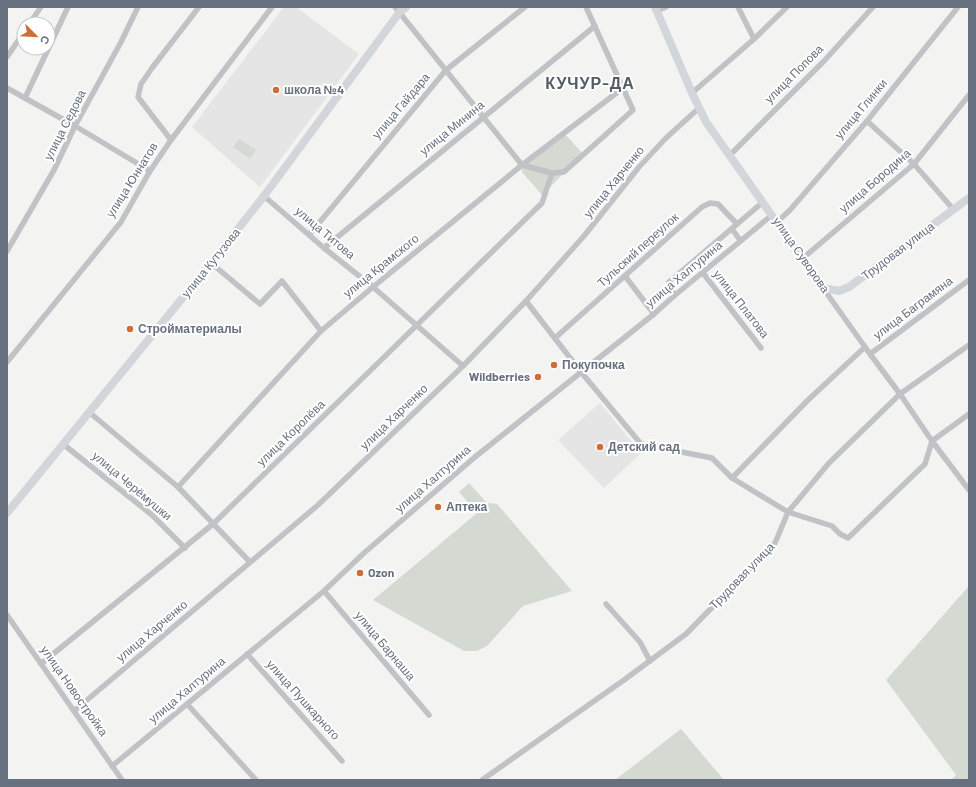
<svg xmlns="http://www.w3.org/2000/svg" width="976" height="787" viewBox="0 0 976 787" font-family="Barlow,sans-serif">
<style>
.built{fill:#e4e5e4}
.green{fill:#d4dad2}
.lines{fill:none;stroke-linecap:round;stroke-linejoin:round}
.street{stroke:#c0c2c5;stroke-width:5.5}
.secondary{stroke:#d2d5d9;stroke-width:8}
.poi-dot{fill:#cd6e37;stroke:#fff;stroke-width:1.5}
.labels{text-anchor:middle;stroke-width:4;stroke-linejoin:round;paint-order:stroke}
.street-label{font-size:12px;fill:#67707e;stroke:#fff}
.poi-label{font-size:12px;font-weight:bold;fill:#67707e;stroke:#fff;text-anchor:start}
.district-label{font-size:16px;font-weight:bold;letter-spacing:1px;fill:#535b64;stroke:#fff}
</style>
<rect width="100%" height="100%" fill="#f3f4f1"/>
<g class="built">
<polygon points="284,7 296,7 359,54 260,187 192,127"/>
<polygon points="600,403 641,453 604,488 558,440"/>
</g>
<g class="green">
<polygon points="564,133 583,154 542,195 522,172 522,165"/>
<polygon points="239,139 256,150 250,159 233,147"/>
<polygon points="469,483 487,503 476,512 459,492"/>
<polygon points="489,503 497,504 572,591 523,606 487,646 477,651 464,651 373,600"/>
<polygon points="969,586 969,780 951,780 956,775 886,680"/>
<polygon points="681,729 724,780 615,780"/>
</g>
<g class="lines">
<g class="street">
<polyline points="738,7 754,39"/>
<polyline points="657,11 666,7"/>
<polyline points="29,24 41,7"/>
<polyline points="7,57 24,32"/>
<polyline points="7,88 75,126 150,171"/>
<polyline points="692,93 754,39 787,7"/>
<polyline points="25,98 68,7"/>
<polyline points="867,121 914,164 953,209"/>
<polyline points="171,140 138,97 141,84 152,68 199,7"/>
<polyline points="730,155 824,61 873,7"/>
<polyline points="552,173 564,172 633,110 586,7"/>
<polyline points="264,196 324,248 373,287 463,366"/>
<polyline points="777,222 790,210 867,121 958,7"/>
<polyline points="732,229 740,240"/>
<polyline points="309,235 446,70 525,7"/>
<polyline points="324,248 595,26"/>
<polyline points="7,251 54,170 75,126 121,42 138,7"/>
<polyline points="803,258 914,164 969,95"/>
<polyline points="211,263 260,304 282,281 321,331"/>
<polyline points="703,273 761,348"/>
<polyline points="625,276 654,314"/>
<polyline points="823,288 870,354 900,394 932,441 969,490"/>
<polyline points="674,296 669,282 763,202"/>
<polyline points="526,301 581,372 641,444 712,458 732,478"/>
<polyline points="555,338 702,207 710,203 718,204 737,224"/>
<polyline points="969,345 900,394 829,463 788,512 832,526 840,534 848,538 925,464 932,441 969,414"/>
<polyline points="870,354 969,280"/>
<polyline points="7,362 121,222 150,171 171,140 272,7"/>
<polyline points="89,412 178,487 250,562"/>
<polyline points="63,444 152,515 185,548"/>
<polyline points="178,487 321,331 373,287 522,165 623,88"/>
<polyline points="324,591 429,715"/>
<polyline points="606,604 640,642 650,661"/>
<polyline points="7,615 122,780"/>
<polyline points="247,654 342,761"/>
<polyline points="42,663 213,524 542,203 552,173 522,165 395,7"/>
<polyline points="187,704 256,780"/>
<polyline points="74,711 318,505 463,366 526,301 584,236 639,167 666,138 699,108"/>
<polyline points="112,766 324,591 364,553 475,457 654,314 674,296 772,215"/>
<polyline points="482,780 624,680 686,634 775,543 788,512 732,478 808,400 865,347"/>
</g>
<g class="secondary">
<polyline points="655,7 692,93 706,122 823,288 839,291 849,287 969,198"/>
<polyline points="7,513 211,263 264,196 399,13 406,7"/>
</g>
</g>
<g class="poi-dot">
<circle cx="276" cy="90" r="4"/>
<circle cx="130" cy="329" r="4"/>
<circle cx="554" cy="365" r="4"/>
<circle cx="538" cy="377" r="4"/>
<circle cx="600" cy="447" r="4"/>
<circle cx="438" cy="507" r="4"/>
<circle cx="360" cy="573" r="4"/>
</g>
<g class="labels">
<g class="street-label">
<text transform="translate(794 74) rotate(-45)" y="4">улица Попова</text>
<text transform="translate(401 106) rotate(-50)" y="4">улица Гайдара</text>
<text transform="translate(861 109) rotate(-50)" y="4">улица Глинки</text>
<text transform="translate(65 125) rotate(-63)" y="4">улица Седова</text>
<text transform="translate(452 128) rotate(-39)" y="4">улица Минина</text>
<text transform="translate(132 180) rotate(-58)" y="4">улица Юннатов</text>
<text transform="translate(875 181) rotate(-41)" y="4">улица Бородина</text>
<text transform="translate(614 182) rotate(-51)" y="4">улица Харченко</text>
<text transform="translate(325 233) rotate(40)" y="4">улица Титова</text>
<text transform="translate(638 250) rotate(-42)" y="4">Тульский переулок</text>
<text transform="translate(898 251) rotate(-37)" y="4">Трудовая улица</text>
<text transform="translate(801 255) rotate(55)" y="4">улица Суворова</text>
<text transform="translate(211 263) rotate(-51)" y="4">улица Кутузова</text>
<text transform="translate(381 266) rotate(-39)" y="4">улица Крамского</text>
<text transform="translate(684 274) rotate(-40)" y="4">улица Халтурина</text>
<text transform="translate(741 304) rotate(52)" y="4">улица Платова</text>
<text transform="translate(913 308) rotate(-37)" y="4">улица Баграмяна</text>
<text transform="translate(394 417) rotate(-44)" y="4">улица Харченко</text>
<text transform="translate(291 433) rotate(-44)" y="4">улица Королёва</text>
<text transform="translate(433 479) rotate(-41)" y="4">улица Халтурина</text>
<text transform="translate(132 486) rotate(40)" y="4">улица Черёмушки</text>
<text transform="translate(742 576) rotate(-46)" y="4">Трудовая улица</text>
<text transform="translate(152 631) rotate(-40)" y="4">улица Харченко</text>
<text transform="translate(385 646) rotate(50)" y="4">улица Барнаша</text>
<text transform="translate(187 690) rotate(-40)" y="4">улица Халтурина</text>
<text transform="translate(74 691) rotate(55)" y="4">улица Новостройка</text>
<text transform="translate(303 700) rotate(48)" y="4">улица Пушкарного</text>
</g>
<g class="poi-label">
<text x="284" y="94">школа №4</text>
<text x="138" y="333">Стройматериалы</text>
<text x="562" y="369">Покупочка</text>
<text x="530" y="381" text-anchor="end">Wildberries</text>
<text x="608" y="451">Детский сад</text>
<text x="446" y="511">Аптека</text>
<text x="368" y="577">Ozon</text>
</g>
<g class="district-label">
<text x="590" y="89">КУЧУР-ДА</text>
</g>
</g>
<rect width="976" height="787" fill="none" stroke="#67707e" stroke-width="16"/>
<g transform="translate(36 36) rotate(114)"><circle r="19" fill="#ffffff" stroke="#c2c6cb"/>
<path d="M0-3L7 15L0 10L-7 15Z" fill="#cd6e37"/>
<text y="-6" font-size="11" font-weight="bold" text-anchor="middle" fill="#67707e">С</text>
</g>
</svg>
